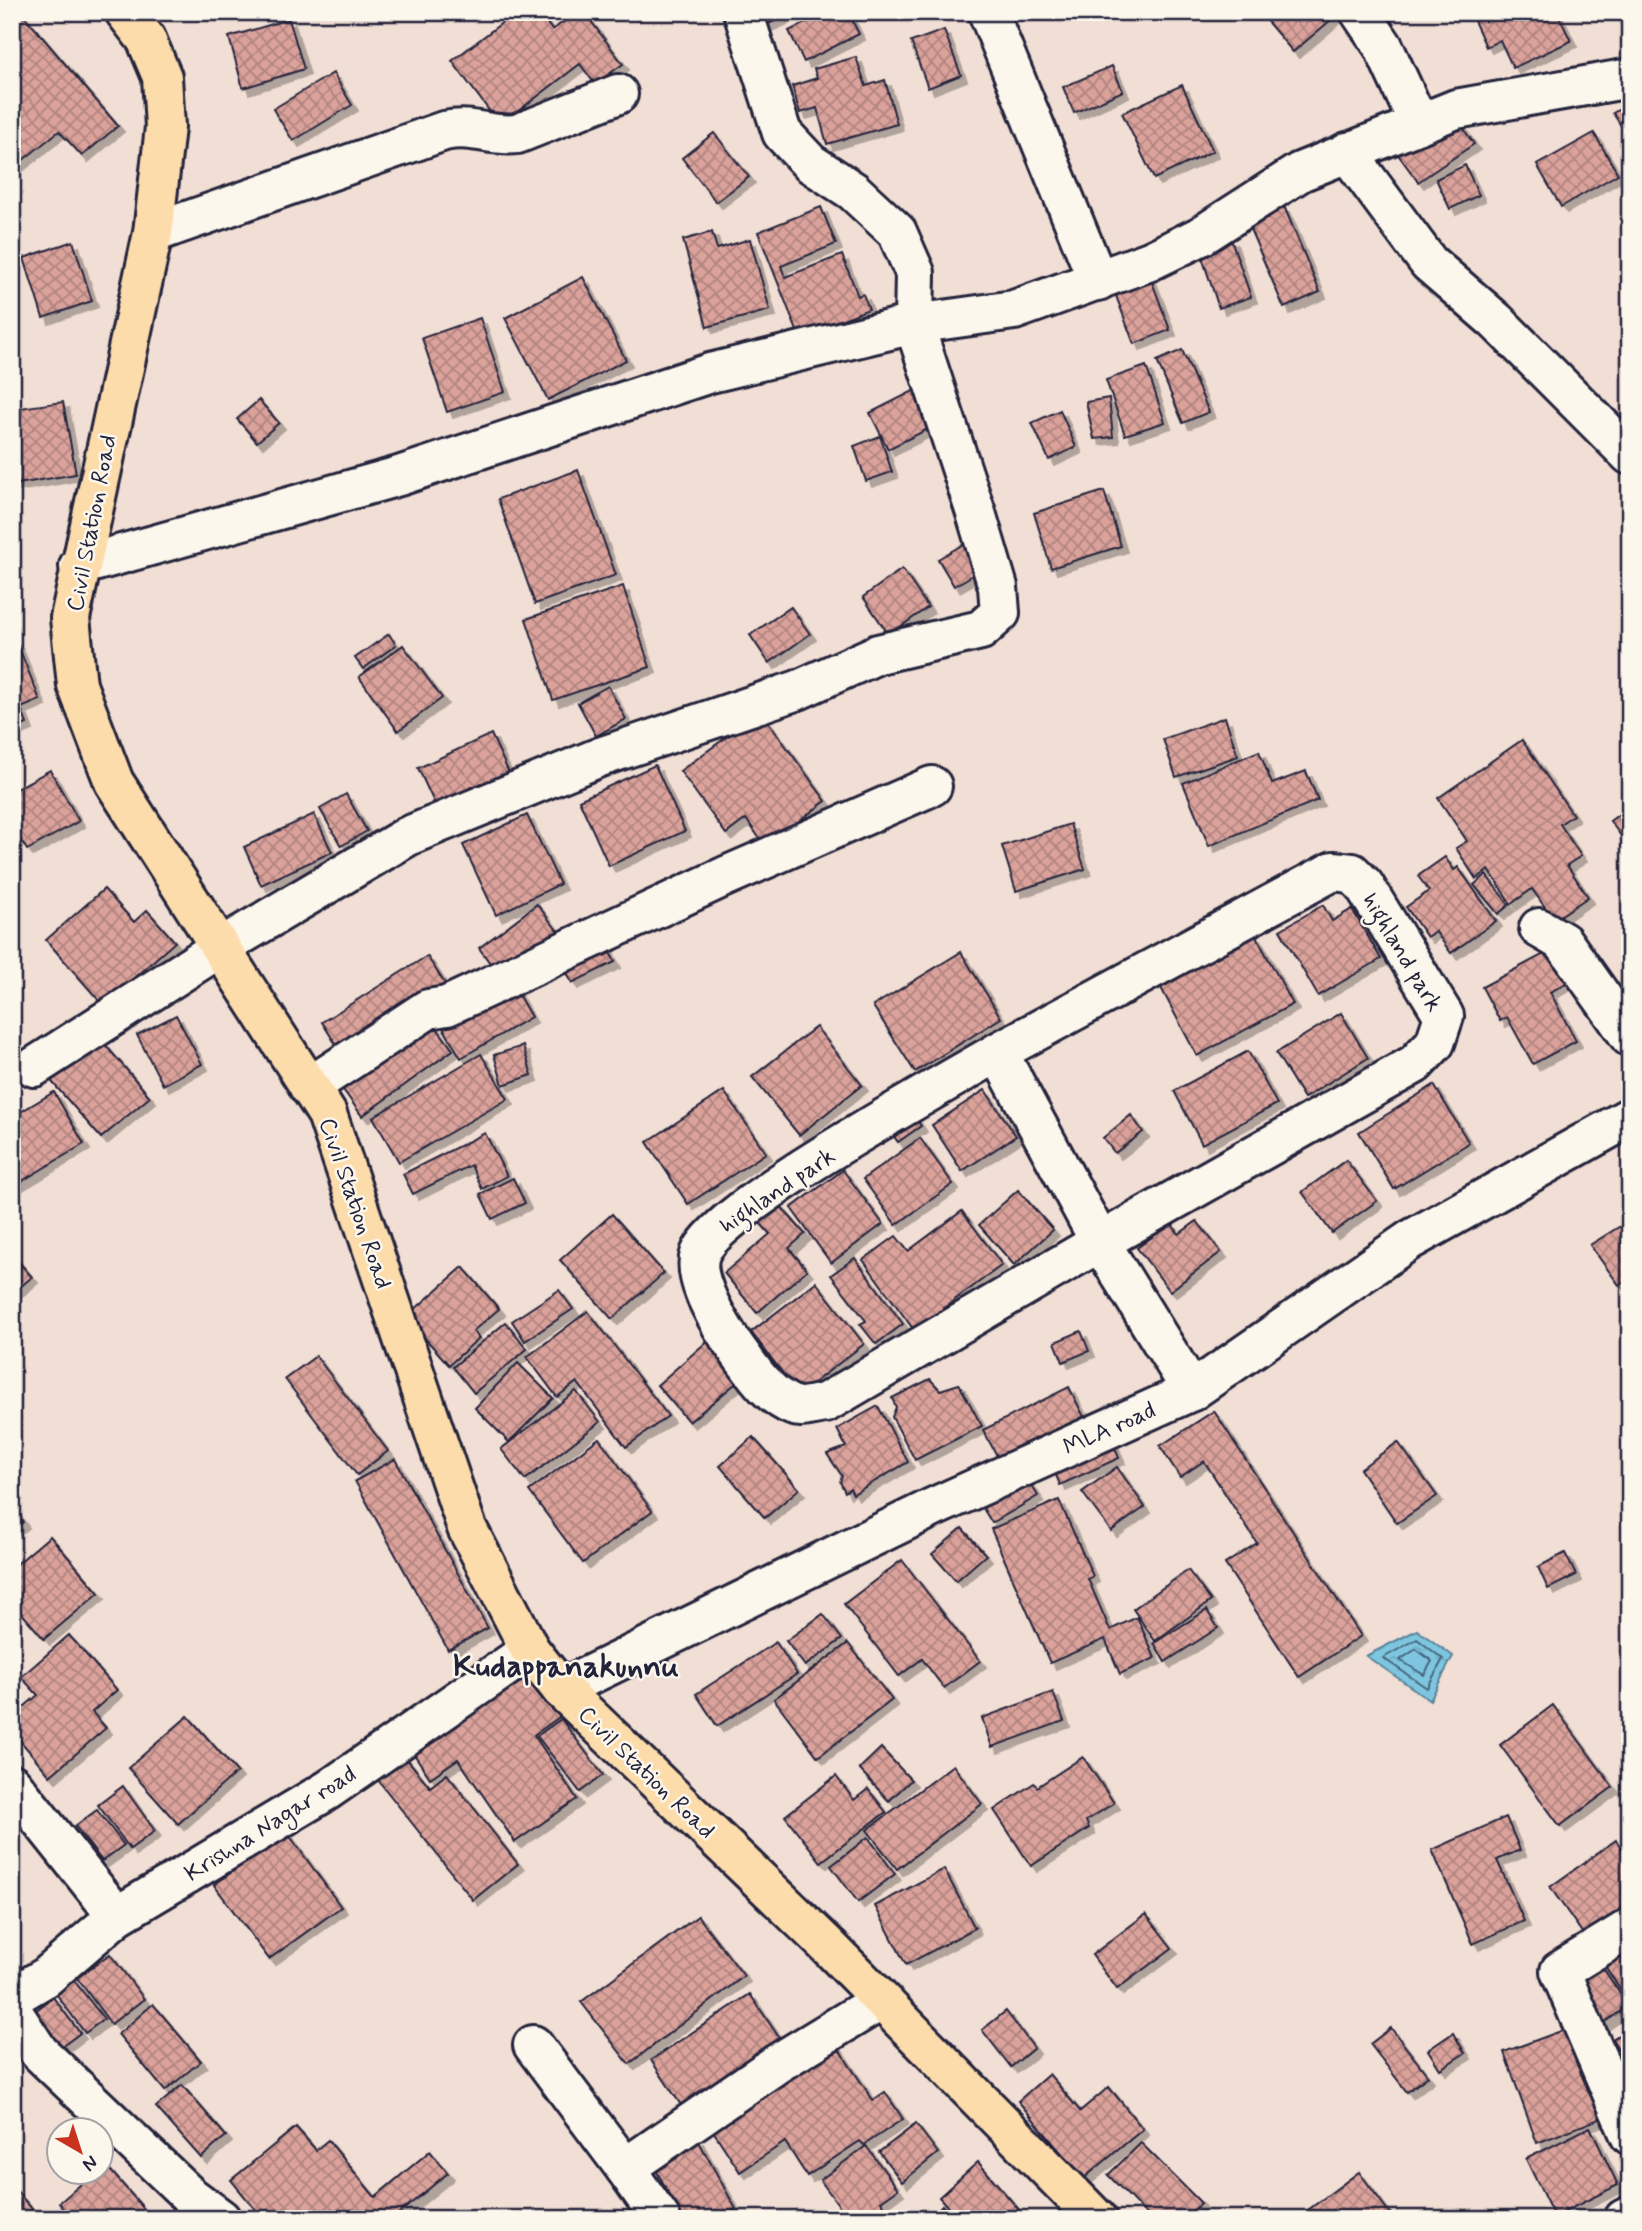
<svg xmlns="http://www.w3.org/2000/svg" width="1642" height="2231" viewBox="0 0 1642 2231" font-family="Mynerve,sans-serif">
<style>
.water{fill:url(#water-ripples);stroke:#59849d;stroke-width:2}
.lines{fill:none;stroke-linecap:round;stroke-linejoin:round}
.shore{stroke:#47647d;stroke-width:2}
.building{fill:url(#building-cross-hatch);stroke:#22223b;stroke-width:2;filter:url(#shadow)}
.minor-casing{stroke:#22223b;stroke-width:44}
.major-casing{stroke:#22223b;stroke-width:44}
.minor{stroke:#fbf7ec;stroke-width:38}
.major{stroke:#fddcac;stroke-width:38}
.labels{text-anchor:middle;stroke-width:5;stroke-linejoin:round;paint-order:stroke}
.street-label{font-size:24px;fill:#22223b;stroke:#fbf7ec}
.district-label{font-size:32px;font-weight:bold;fill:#22223b;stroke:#fbf7ec}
</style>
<defs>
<pattern id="water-ripples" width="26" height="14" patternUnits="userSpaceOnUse" patternTransform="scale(1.75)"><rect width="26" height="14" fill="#7ec6df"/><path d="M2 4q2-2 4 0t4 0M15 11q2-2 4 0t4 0" fill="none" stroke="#6daac0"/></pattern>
<pattern id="building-cross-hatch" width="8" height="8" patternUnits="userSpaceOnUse" patternTransform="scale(1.75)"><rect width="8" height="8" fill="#dba29b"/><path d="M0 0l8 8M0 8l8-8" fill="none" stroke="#b18480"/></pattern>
<filter id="shadow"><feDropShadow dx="6" dy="6" stdDeviation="0" flood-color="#0004"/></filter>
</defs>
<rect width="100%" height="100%" fill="#f1ded4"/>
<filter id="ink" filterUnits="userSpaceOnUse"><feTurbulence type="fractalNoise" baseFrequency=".0143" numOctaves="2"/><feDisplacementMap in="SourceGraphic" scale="14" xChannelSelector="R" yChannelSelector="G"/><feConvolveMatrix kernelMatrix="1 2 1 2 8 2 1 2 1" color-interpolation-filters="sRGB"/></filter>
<g filter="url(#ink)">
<polygon class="water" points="1417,1630 1453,1656 1430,1700 1366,1656"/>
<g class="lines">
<g class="shore">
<polygon points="1417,1639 1443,1659 1427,1688 1383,1658"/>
<polygon points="1416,1649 1432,1661 1424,1675 1400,1660"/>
</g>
</g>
<g class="building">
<polygon points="12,12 21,12 118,126 82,156 59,131 12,169"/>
<polygon points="516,12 539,12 552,30 577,12 584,12 623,64 595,84 580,64 500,125 452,61"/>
<polygon points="761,12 795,12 766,25"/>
<polygon points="827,12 848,12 859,34 804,62 789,31"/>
<polygon points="1259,12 1336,12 1338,14 1293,52"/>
<polygon points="1470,12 1557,12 1571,41 1513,68 1500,40 1486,47"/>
<polygon points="289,19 304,69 243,88 229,37"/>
<polygon points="944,30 961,75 928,88 911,42"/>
<polygon points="856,57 866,86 885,80 897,124 827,144 817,108 800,113 792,86 817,78 814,69"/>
<polygon points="1112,66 1123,91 1074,113 1063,87"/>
<polygon points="333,73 352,105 293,141 273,109"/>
<polygon points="1182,85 1213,151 1154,179 1122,113"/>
<polygon points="1630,103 1630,140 1613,113"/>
<polygon points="1454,115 1474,144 1418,182 1397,153"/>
<polygon points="714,133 749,177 716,202 682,158"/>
<polygon points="1594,133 1618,174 1561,207 1537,165"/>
<polygon points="1465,165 1479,195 1450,209 1436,179"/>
<polygon points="1284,206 1320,292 1284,308 1247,222"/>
<polygon points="821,207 836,244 781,266 785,277 842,255 858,296 863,294 869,309 799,336 758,232"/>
<polygon points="712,232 717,249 750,239 770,310 707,327 683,240"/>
<polygon points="1231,239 1251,297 1219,308 1200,251"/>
<polygon points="73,241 92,301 43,318 24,258"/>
<polygon points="1148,271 1170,330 1134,344 1112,285"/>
<polygon points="583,277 626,360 548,400 505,318"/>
<polygon points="480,318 505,392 447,412 422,338"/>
<polygon points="1182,350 1209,412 1183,423 1157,361"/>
<polygon points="1146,366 1165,422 1125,435 1106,380"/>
<polygon points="917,389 934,426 888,449 870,413"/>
<polygon points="1109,398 1113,437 1094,439 1086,402"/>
<polygon points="259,400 279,423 257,442 237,419"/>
<polygon points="63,402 76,474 12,485 12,409"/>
<polygon points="1060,410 1076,447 1049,460 1032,423"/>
<polygon points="880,436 892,472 866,481 854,446"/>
<polygon points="578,470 616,575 535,604 498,499"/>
<polygon points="1104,491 1121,546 1051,568 1034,513"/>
<polygon points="969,541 985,568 954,586 938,559"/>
<polygon points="902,569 928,607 889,635 863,597"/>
<polygon points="623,586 650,667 553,700 526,619"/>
<polygon points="791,607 810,634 769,663 750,635"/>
<polygon points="389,634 396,645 363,669 355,658"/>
<polygon points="17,643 40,700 21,708 27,724 12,730 12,645"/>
<polygon points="403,645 442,698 398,731 359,677"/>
<polygon points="608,686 626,719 596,736 578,703"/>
<polygon points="761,712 826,801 765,846 746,819 726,834 680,771"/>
<polygon points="1225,717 1238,756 1176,777 1163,739"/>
<polygon points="491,734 510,775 437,809 418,768"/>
<polygon points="1522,740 1573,815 1560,824 1581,856 1567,865 1588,897 1554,920 1532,889 1511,904 1489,870 1476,879 1456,848 1467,841 1438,798"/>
<polygon points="1259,751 1272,784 1306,771 1318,800 1209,846 1183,783"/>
<polygon points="655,765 685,831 609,866 579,800"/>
<polygon points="50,770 79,821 27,850 12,825 12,791"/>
<polygon points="346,794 367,831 341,846 320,809"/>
<polygon points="1630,806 1630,848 1610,821"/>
<polygon points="314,814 332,852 261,885 244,847"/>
<polygon points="527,815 560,884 496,915 463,845"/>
<polygon points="1070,824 1085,869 1016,891 1002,846"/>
<polygon points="1445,857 1454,870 1458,867 1496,921 1451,953 1435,931 1427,937 1406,907 1429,891 1418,876"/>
<polygon points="1486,875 1509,905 1498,914 1474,885"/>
<polygon points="104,889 134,922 147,910 175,942 103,1005 46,940"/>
<polygon points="537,904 560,934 501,978 479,948"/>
<polygon points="1323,905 1332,921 1352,909 1381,959 1318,996 1280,930"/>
<polygon points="1255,934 1293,1004 1197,1056 1160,986"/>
<polygon points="602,937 615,962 572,983 560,959"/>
<polygon points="1559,946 1576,978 1550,992 1576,1041 1533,1064 1507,1017 1500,1021 1482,987"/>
<polygon points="961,952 1001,1018 915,1072 873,1006"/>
<polygon points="427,956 451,993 345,1059 322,1022"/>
<polygon points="508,977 531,1017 461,1058 438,1019"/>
<polygon points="425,1012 453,1050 362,1116 334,1077"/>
<polygon points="1341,1013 1368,1058 1304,1098 1276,1053"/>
<polygon points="176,1015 202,1064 163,1085 137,1035"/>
<polygon points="816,1027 862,1085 799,1135 752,1077"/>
<polygon points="95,1033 150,1097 101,1138 46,1075"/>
<polygon points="523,1046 532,1075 503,1085 494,1055"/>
<polygon points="1248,1051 1277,1104 1202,1144 1174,1091"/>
<polygon points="481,1054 508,1099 399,1162 373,1117"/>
<polygon points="1434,1085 1469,1143 1394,1189 1359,1132"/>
<polygon points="985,1090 1016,1136 962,1171 932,1125"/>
<polygon points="724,1091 766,1153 688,1204 647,1142"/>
<polygon points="54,1092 84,1144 12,1187 12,1117"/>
<polygon points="909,1108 921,1126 898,1142 885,1124"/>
<polygon points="1131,1115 1143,1132 1115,1153 1103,1138"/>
<polygon points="485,1133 507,1176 482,1189 471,1165 413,1194 403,1174"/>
<polygon points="920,1138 953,1184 896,1225 863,1179"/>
<polygon points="1346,1160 1377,1201 1332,1233 1302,1192"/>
<polygon points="843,1170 883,1224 831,1263 791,1208"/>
<polygon points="513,1178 525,1203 492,1219 480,1194"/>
<polygon points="1018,1190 1053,1230 1014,1265 979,1225"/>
<polygon points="770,1194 805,1234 789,1248 807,1270 757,1313 724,1273 770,1234 750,1212"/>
<polygon points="962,1211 1002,1265 914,1330 863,1260 896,1236 908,1251"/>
<polygon points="612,1214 664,1273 612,1319 560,1260"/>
<polygon points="1630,1220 1630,1278 1619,1285 1590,1245"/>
<polygon points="1197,1221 1221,1252 1170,1291 1137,1248 1171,1223 1179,1234"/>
<polygon points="12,1254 32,1277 12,1294"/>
<polygon points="855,1258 903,1324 876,1344 860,1324 866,1321 831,1275"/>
<polygon points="463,1267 499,1309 473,1331 479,1338 449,1365 406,1317"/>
<polygon points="816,1282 864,1344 799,1394 751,1332"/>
<polygon points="559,1290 573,1309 525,1341 512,1321"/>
<polygon points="588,1311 668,1416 626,1447 577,1382 557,1397 527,1357"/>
<polygon points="506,1322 527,1349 474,1393 453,1367"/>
<polygon points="1081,1331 1089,1351 1063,1362 1055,1342"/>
<polygon points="710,1339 742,1378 689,1422 657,1385"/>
<polygon points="316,1356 388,1451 357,1475 285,1379"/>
<polygon points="518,1363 553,1398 509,1442 475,1408"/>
<polygon points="930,1379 940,1390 959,1384 982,1426 915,1460 892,1417 896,1407 892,1398"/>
<polygon points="1069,1387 1086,1421 1002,1465 983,1430"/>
<polygon points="576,1391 600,1422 525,1480 501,1449"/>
<polygon points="878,1406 908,1462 853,1494 850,1488 845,1492 840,1482 842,1476 827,1454 846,1447 837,1429"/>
<polygon points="1214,1411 1361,1636 1299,1677 1225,1564 1257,1543 1204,1461 1180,1477 1160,1446"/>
<polygon points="1110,1435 1119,1458 1060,1485 1051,1463"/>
<polygon points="753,1437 799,1489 765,1518 720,1466"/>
<polygon points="599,1438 652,1511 583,1563 529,1491"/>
<polygon points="1398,1442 1437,1496 1397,1523 1360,1469"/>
<polygon points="395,1459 488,1628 448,1650 355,1481"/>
<polygon points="1117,1467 1145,1507 1111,1531 1082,1492"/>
<polygon points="1027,1478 1038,1496 992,1523 981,1505"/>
<polygon points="1059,1500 1093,1576 1088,1579 1110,1630 1137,1617 1155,1658 1120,1674 1105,1639 1050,1663 991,1529"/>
<polygon points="12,1506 23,1522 12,1530"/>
<polygon points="962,1528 986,1555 956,1581 932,1554"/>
<polygon points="50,1536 99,1593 44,1639 12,1602 12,1568"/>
<polygon points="1565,1553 1576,1575 1548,1589 1538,1567"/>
<polygon points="902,1560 980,1661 944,1688 922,1659 899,1676 844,1604"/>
<polygon points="1188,1570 1211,1601 1155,1641 1133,1609"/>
<polygon points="1207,1610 1218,1628 1165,1662 1154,1643"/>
<polygon points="823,1614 842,1639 805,1666 786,1641"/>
<polygon points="69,1635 117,1690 92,1712 106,1728 50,1776 12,1731 12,1717 38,1695 21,1677"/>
<polygon points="776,1642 797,1674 717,1726 696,1694"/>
<polygon points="848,1643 892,1700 818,1757 774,1699"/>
<polygon points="534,1673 562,1715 534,1735 577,1799 515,1842 458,1759 430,1778 414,1754"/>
<polygon points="1053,1692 1064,1721 992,1747 982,1718"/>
<polygon points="1553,1705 1613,1787 1560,1826 1500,1745"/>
<polygon points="188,1716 237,1772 178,1824 128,1768"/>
<polygon points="561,1719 603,1775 580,1792 537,1736"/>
<polygon points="881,1748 911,1780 889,1801 859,1769"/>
<polygon points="402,1753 430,1787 447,1774 518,1864 473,1900 374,1775"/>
<polygon points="1083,1757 1114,1803 1086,1821 1089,1828 1031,1866 994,1810 1034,1783 1037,1787"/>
<polygon points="953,1765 982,1804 897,1869 867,1830"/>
<polygon points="836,1776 854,1800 868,1789 886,1812 821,1862 785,1816"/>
<polygon points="123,1786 155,1831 130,1849 98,1805"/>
<polygon points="97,1810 124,1845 102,1861 75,1826"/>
<polygon points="1506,1817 1520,1850 1497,1860 1524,1921 1473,1944 1432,1850"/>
<polygon points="287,1832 341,1907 269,1959 214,1885"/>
<polygon points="868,1837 895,1874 858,1902 831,1866"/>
<polygon points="1616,1840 1630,1861 1630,1922 1593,1948 1550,1887"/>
<polygon points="944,1869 975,1928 906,1965 875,1906"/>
<polygon points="1146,1914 1172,1948 1117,1989 1092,1955"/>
<polygon points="698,1916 744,1976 629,2064 581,2002"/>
<polygon points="1630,1934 1630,2005 1598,1955"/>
<polygon points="110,1954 144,1999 111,2024 77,1978"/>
<polygon points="1599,1962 1628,2006 1602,2024 1572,1980"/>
<polygon points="72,1978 104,2019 85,2033 54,1991"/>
<polygon points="750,1994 784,2045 685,2111 651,2060"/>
<polygon points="53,1997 80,2033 56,2051 29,2016"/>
<polygon points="153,2004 201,2061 165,2091 118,2034"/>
<polygon points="1006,2011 1034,2048 1011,2067 982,2030"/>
<polygon points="1391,2028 1428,2076 1407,2092 1370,2044"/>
<polygon points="1569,2028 1602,2118 1537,2143 1504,2052"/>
<polygon points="1630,2028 1630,2067 1612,2039"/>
<polygon points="1453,2033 1465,2053 1440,2069 1428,2050"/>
<polygon points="834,2042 873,2100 885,2092 903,2119 864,2145 860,2141 807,2176 785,2142 740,2172 710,2126"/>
<polygon points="1049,2074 1080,2111 1109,2087 1143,2129 1083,2179 1018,2101"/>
<polygon points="182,2085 226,2136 201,2158 156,2107"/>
<polygon points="916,2124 938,2153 902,2182 879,2152"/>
<polygon points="296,2127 316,2150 328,2140 375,2197 430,2151 448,2173 392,2219 263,2219 231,2180"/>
<polygon points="1590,2127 1618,2185 1554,2217 1526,2159"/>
<polygon points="697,2138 736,2209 717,2219 683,2219 652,2163"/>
<polygon points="1141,2143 1201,2203 1185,2219 1151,2219 1108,2175"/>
<polygon points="866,2146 898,2189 881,2201 894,2219 849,2219 820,2180"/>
<polygon points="978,2162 1027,2219 958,2219 939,2197"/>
<polygon points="104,2163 151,2217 149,2219 72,2219 59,2203 95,2172 102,2172"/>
<polygon points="1359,2172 1394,2219 1296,2219"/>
<polygon points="12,2186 41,2219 12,2219"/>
<polygon points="942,2205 956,2219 929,2219"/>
</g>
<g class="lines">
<defs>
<g id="minor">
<polyline points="988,12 1098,281"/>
<polyline points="1360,12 1383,46 1419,124"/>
<polyline points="1347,152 1429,263 1496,321 1630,455"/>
<path d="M153,233L444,131C475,125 489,137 517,134L618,94"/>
<polyline points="79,566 399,476 710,373 914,324 1014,310 1150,261 1201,236 1300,172 1456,109 1630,78"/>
<polyline points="1539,928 1563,942 1630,1037"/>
<path d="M998,1052L1333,871L1352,873L1364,885L1444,1016L1435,1043L1415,1064L1100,1242L825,1403C816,1404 802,1409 794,1406C768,1396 753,1371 738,1351C723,1330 691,1280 700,1254C718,1207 943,1085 998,1052L1100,1242L1192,1391"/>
<polyline points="34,1067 221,947 408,836 600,757 798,690 878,654 981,630 1000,613 998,587 976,513 914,324 915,273 897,232 853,191 810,163 782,133 743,12"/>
<polyline points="309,1087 428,1009 447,1006 726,876 932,786"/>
<polyline points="561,1689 934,1507 1192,1391 1410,1240 1630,1117"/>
<polyline points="12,1784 117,1916"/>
<polyline points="1630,1928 1560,1971 1630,2135"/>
<polyline points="12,1997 46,1977 117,1916 328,1790 530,1650"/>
<polyline points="12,2011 39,2052 190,2196 221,2219"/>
<polyline points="533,2045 625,2168 778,2063 880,2001"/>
<polyline points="625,2168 661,2219"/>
<polyline points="1624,2219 1630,2216"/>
</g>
<polyline id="major" points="125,12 146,39 162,77 165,127 153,233 70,618 77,685 114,782 327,1114 467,1528 530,1650 561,1689 829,1947 1097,2219"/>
</defs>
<use href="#minor" class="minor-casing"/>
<use href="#major" class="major-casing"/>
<use href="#minor" class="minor"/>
<use href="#major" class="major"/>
</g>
</g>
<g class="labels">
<g class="street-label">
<text transform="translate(91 523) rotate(-79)" y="8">Civil Station Road</text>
<text transform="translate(1403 952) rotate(59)" y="8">highland park</text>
<text transform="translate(777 1190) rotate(-34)" y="8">highland park</text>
<text transform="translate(356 1203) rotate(71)" y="8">Civil Station Road</text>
<text transform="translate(1109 1428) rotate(-24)" y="8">MLA road</text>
<text transform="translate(647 1772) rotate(44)" y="8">Civil Station Road</text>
<text transform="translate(270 1823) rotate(-32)" y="8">Krishna Nagar road</text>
</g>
<g class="district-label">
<text x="566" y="1676">Kudappanakunnu</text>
</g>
</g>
<rect width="1642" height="2231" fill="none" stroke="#fbf7ec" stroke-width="42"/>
<rect x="21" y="21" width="1600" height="2189" fill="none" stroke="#22223b" stroke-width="2.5" filter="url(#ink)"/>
<g transform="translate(80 2151) rotate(141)"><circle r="33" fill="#fbf7ec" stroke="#a4a2a5" stroke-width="2"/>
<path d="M0-5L12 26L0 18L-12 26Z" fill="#c8321e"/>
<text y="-10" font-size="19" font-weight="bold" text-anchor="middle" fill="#22223b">N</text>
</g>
</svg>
